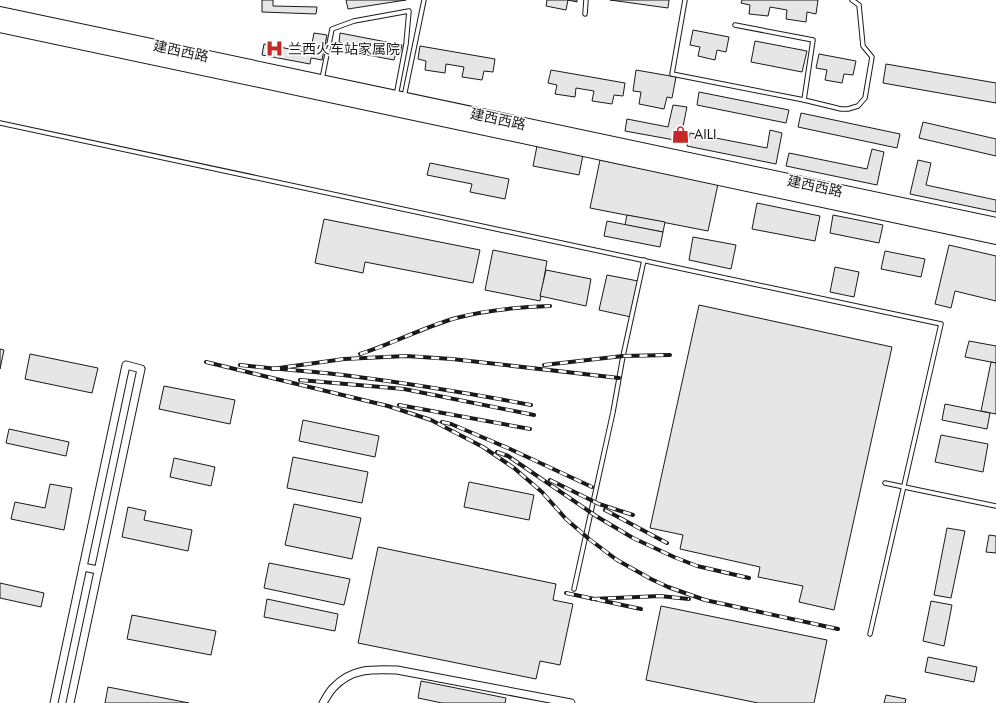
<svg xmlns="http://www.w3.org/2000/svg" width="996" height="703" viewBox="0 0 996 703" font-family="Jost,'Noto Sans SC',sans-serif">
<style>
.building{fill:#e6e6e6;stroke:#1a1a1a}
.lines{fill:none;stroke-linecap:round;stroke-linejoin:round}
.lane-casing{stroke:#1a1a1a;stroke-width:5.5}
.street-casing{stroke:#1a1a1a;stroke-width:9}
.highway-casing{stroke:#1a1a1a;stroke-width:16}
.lane{stroke:#fff;stroke-width:3.5}
.street{stroke:#fff;stroke-width:7}
.highway{stroke:#fff;stroke-width:14}
.rail-casing{stroke:#1a1a1a;stroke-width:4}
.rail{stroke:#fff;stroke-width:2.5;stroke-dasharray:8;stroke-linecap:butt}
.labels{text-anchor:middle;stroke-width:3;stroke-linejoin:round;paint-order:stroke}
.poi-label{font-size:14px;fill:#1a1a1a;stroke:#fff;text-anchor:start}
.street-label{font-size:14px;fill:#1a1a1a;stroke:#fff}
</style>
<rect width="100%" height="100%" fill="#fff"/>
<g class="building">
<polygon points="262,0 273,0 273,6 317,7 316,14 262,12"/>
<polygon points="346,0 406,0 348,9"/>
<polygon points="547,0 577,0 577,2 568,0 566,10 546,6"/>
<polygon points="610,0 669,0 668,8"/>
<polygon points="742,0 818,0 816,14 807,12 806,22 786,19 787,10 770,7 768,16 749,14 750,5 741,3"/>
<polygon points="693,30 729,37 726,52 717,50 715,60 698,56 700,47 690,45"/>
<polygon points="314,33 327,35 322,60 311,58 310,64 262,55 264,44 310,53"/>
<polygon points="340,33 402,45 400,54 396,53 394,60 341,50 342,43 339,42"/>
<polygon points="755,41 807,51 802,72 751,62"/>
<polygon points="420,46 495,59 493,72 484,71 482,80 462,77 464,67 446,64 445,73 425,70 426,61 418,59"/>
<polygon points="819,54 856,61 853,75 844,74 842,83 825,80 827,70 816,68"/>
<polygon points="886,64 996,83 996,103 883,83"/>
<polygon points="551,70 625,83 623,96 614,95 612,104 592,101 594,91 576,88 575,97 555,94 557,85 548,83"/>
<polygon points="636,70 676,77 672,98 667,97 664,109 639,104 641,92 633,91"/>
<polygon points="699,92 789,110 786,123 697,105"/>
<polygon points="673,105 687,107 680,141 625,131 627,119 668,127"/>
<polygon points="801,113 900,134 897,148 798,127"/>
<polygon points="923,122 996,139 996,156 919,138"/>
<polygon points="770,130 782,133 776,164 687,146 690,133 767,148"/>
<polygon points="537,146 583,155 579,175 533,166"/>
<polygon points="872,149 884,152 877,185 786,166 789,153 867,169"/>
<polygon points="600,160 718,184 708,231 590,208"/>
<polygon points="918,160 931,163 926,185 996,200 996,212 910,194"/>
<polygon points="430,163 509,179 505,199 470,192 472,184 427,175"/>
<polygon points="757,203 820,216 815,241 752,229"/>
<polygon points="627,215 665,222 663,232 625,225"/>
<polygon points="833,215 883,225 879,243 830,233"/>
<polygon points="324,219 480,250 473,283 365,262 363,273 315,263"/>
<polygon points="607,221 663,232 660,247 604,236"/>
<polygon points="693,237 736,245 731,269 689,260"/>
<polygon points="949,245 996,256 996,301 955,291 951,308 935,304"/>
<polygon points="493,250 547,261 540,301 485,290"/>
<polygon points="885,251 925,259 921,277 881,269"/>
<polygon points="835,267 859,272 854,297 830,292"/>
<polygon points="546,270 591,279 586,306 540,296"/>
<polygon points="607,275 638,281 631,317 599,310"/>
<polygon points="699,305 892,347 834,610 799,602 803,586 758,577 760,567 680,549 683,535 650,528"/>
<polygon points="969,341 996,346 996,363 965,357"/>
<polygon points="0,349 4,350 0,369"/>
<polygon points="30,354 98,368 92,393 25,379"/>
<polygon points="991,362 996,363 996,414 981,411"/>
<polygon points="164,386 235,400 230,424 159,409"/>
<polygon points="945,404 990,413 987,429 942,420"/>
<polygon points="303,420 379,436 375,457 299,441"/>
<polygon points="9,429 69,442 66,456 6,443"/>
<polygon points="941,435 988,444 983,472 935,462"/>
<polygon points="293,457 368,472 362,503 287,488"/>
<polygon points="174,458 215,467 211,486 170,477"/>
<polygon points="469,482 534,495 529,520 464,507"/>
<polygon points="50,484 72,488 64,530 11,519 15,502 45,508"/>
<polygon points="294,504 361,518 352,559 285,545"/>
<polygon points="128,507 146,511 144,520 192,530 188,551 122,537"/>
<polygon points="947,528 965,531 951,598 934,595"/>
<polygon points="989,535 996,536 996,553 986,552"/>
<polygon points="378,547 556,584 553,600 573,604 560,665 540,661 536,679 358,643"/>
<polygon points="269,563 350,579 344,605 264,588"/>
<polygon points="0,583 44,593 41,607 0,598"/>
<polygon points="267,599 338,614 335,631 264,617"/>
<polygon points="931,601 952,605 944,646 923,641"/>
<polygon points="661,606 827,640 814,703 758,703 646,680"/>
<polygon points="132,615 216,631 211,655 127,639"/>
<polygon points="928,657 977,667 974,682 925,672"/>
<polygon points="421,681 506,698 505,703 442,703 418,698"/>
<polygon points="108,687 189,703 105,703"/>
<polygon points="886,695 906,699 905,703 884,703"/>
</g>
<g class="lines">
<defs>
<g id="lane">
<polyline points="685,0 672,74 804,100 841,109 848,109 858,106 865,98 872,57 863,46 859,5 852,0"/>
<polyline points="585,14 586,0"/>
<polyline points="735,25 813,40 804,100"/>
<polyline points="322,79 332,29 354,21 409,11 406,44 396,96"/>
<polyline points="404,97 424,0"/>
<polyline points="0,123 941,324 870,634"/>
<polyline points="885,483 996,506"/>
<polyline points="574,589 613,412 623,356 644,260"/>
</g>
<g id="street">
<polyline points="83,567 98,570"/>
<polyline points="54,703 126,365 141,369 70,703"/>
<path d="M323,703C326,698 329,692 333,688C351,668 373,669 397,670L571,703"/>
</g>
<g id="highway">
<polyline points="0,14 996,225"/>
<path d="M0,25C332,96 664,165 996,237"/>
</g>
</defs>
<use href="#lane" class="lane-casing"/>
<use href="#street" class="street-casing"/>
<use href="#highway" class="highway-casing"/>
<use href="#lane" class="lane"/>
<use href="#street" class="street"/>
<use href="#highway" class="highway"/>
<defs>
<g id="rail">
<path d="M360,354C392,344 424,327 456,318C487,310 519,307 550,306"/>
<polyline points="206,362 388,406 431,420 483,447 514,468 542,492 566,519 589,539 617,560 651,579 668,587 705,600 838,629"/>
<path d="M240,365C274,369 309,371 343,375C406,383 468,393 531,405"/>
<polyline points="544,365 623,356 670,355"/>
<polyline points="272,369 344,359 406,356 452,359 619,378"/>
<polyline points="300,380 404,389 534,415"/>
<polyline points="399,405 530,429"/>
<polyline points="442,422 451,424 510,449 592,487"/>
<polyline points="497,452 508,456 596,516 633,538 674,557 697,566 749,578"/>
<polyline points="550,480 599,504 633,515"/>
<polyline points="605,510 667,543"/>
<polyline points="566,593 641,609"/>
<polyline points="592,599 660,596 689,599"/>
</g>
</defs>
<use href="#rail" class="rail-casing"/>
<use href="#rail" class="rail"/>
</g>
<defs>
<symbol id="hospital-bare" viewBox="-9 -9 18 18"><path d="M-5-5h3v3.5h4V-5h3V5h-3V1.5h-4V5h-3Z" fill="#c62828" stroke="#fff" stroke-width="2.5" paint-order="stroke"/></symbol>
<symbol id="shop-bare" viewBox="-9 -9 18 18"><path d="M-5-2.5h2.3a2.7 3.5 0 0 1 5.4 0H5L5.5 6h-11ZM-1.5-2.5h3a1.5 2.3 0 0 0-3 0Z" fill="#c62828" stroke="#fff" stroke-width="2.5" paint-order="stroke"/></symbol>
</defs>
<g fill-rule="evenodd">
<use href="#hospital-bare" x="262" y="36" width="25" height="25"/>
<use href="#shop-bare" x="668" y="122" width="25" height="25"/>
</g>
<g class="labels">
<g class="poi-label">
<text x="288" y="54">兰西火车站家属院</text>
<text x="694" y="139">AILI</text>
</g>
<g class="street-label">
<text transform="translate(181 51) rotate(12)" y="5">建西西路</text>
<text transform="translate(498 119) rotate(12)" y="5">建西西路</text>
<text transform="translate(815 186) rotate(12)" y="5">建西西路</text>
</g>
</g>
</svg>
